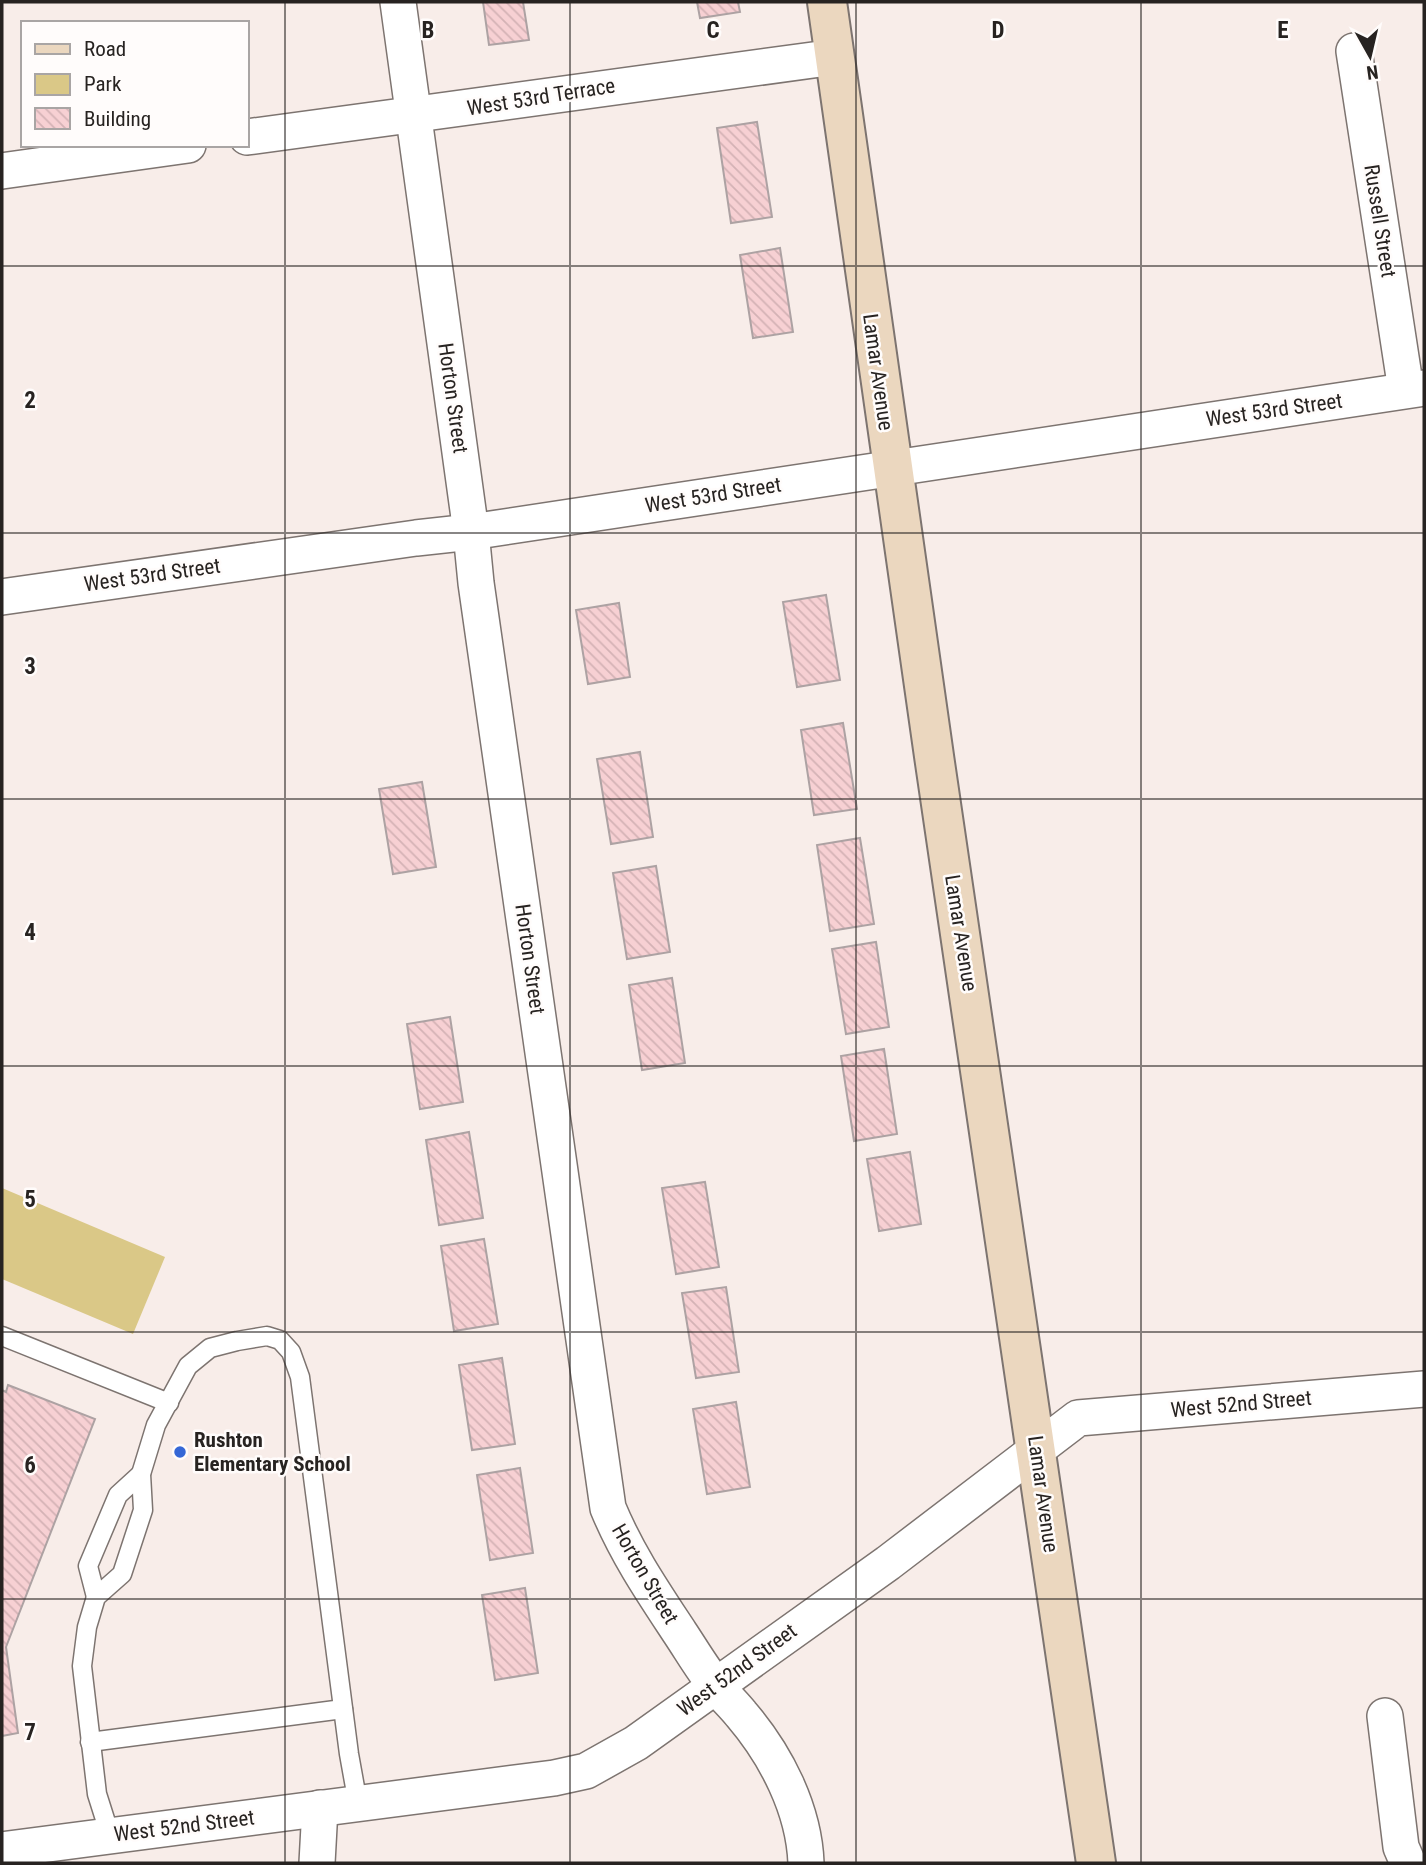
<svg xmlns="http://www.w3.org/2000/svg" width="1426" height="1865" viewBox="0 0 1426 1865" font-family="'Roboto Condensed',sans-serif">
<style>
.green{fill:#dac887}
.building{fill:url(#building-back-hatch);stroke:#ada2a3;stroke-width:2}
.lines{fill:none;stroke-linecap:round;stroke-linejoin:round}
.lane-casing{stroke:#7d7470;stroke-width:21}
.street-casing{stroke:#7d7470;stroke-width:38}
.secondary-casing{stroke:#7d7470;stroke-width:42}
.lane{stroke:#fff;stroke-width:18}
.street{stroke:#fff;stroke-width:35}
.secondary{stroke:#ebd7bf;stroke-width:38}
.grid{fill:none;stroke:#272321;stroke-width:2;stroke-opacity:0.55}
.poi-dot{fill:#3567d6;stroke:#fffcfb;stroke-width:2.5}
.labels{text-anchor:middle;stroke-width:5;stroke-linejoin:round;paint-order:stroke}
.street-label{font-size:21px;fill:#272321;stroke:#fffcfb}
.poi-label{font-size:21px;font-weight:bold;fill:#272321;stroke:#fffcfb;text-anchor:start}
.grid-label{font-size:23px;text-anchor:middle;font-weight:bold;fill:#272321;stroke:#fffcfb;stroke-width:5;stroke-linejoin:round;paint-order:stroke}
</style>
<defs>
<pattern id="building-back-hatch" width="6" height="6" patternUnits="userSpaceOnUse" patternTransform="scale(1.75)"><rect width="6" height="6" fill="#f7d0d3"/><path d="M-1 5l2 2M0 0l6 6M5-1l2 2" fill="none" stroke="#d4b2b5"/></pattern>
</defs>
<rect width="100%" height="100%" fill="#f8ede9"/>
<polygon class="green" points="2,1188 165,1257 133,1334 2,1279"/>
<g class="building">
<polygon points="483,2 523,2 529,40 489,45"/>
<polygon points="697,2 738,2 740,12 700,18"/>
<polygon points="757,122 772,217 731,223 717,128"/>
<polygon points="780,248 793,332 753,338 740,255"/>
<polygon points="826,595 840,680 797,687 783,602"/>
<polygon points="619,603 630,677 588,684 576,610"/>
<polygon points="843,723 857,809 814,815 801,730"/>
<polygon points="640,752 653,837 611,844 597,759"/>
<polygon points="422,782 436,867 393,874 379,789"/>
<polygon points="860,838 874,924 830,931 817,845"/>
<polygon points="656,866 670,952 627,959 613,873"/>
<polygon points="876,942 889,1027 846,1034 832,949"/>
<polygon points="672,978 685,1063 642,1070 629,985"/>
<polygon points="450,1017 463,1102 420,1109 407,1024"/>
<polygon points="884,1049 897,1134 854,1141 841,1056"/>
<polygon points="469,1132 483,1218 439,1225 426,1140"/>
<polygon points="910,1152 921,1224 879,1231 867,1159"/>
<polygon points="705,1182 719,1267 676,1274 662,1188"/>
<polygon points="484,1239 498,1324 454,1331 441,1246"/>
<polygon points="726,1287 739,1372 696,1378 682,1293"/>
<polygon points="502,1358 515,1444 472,1450 459,1365"/>
<polygon points="8,1385 95,1419 6,1647 18,1733 2,1736 2,1390 6,1392"/>
<polygon points="736,1402 750,1487 707,1494 693,1409"/>
<polygon points="520,1468 533,1553 490,1560 477,1475"/>
<polygon points="525,1588 538,1673 495,1680 482,1595"/>
</g>
<g class="lines">
<defs>
<g id="lane">
<polyline points="2,1336 169,1403"/>
<polyline points="96,1597 88,1566 118,1495 141,1474"/>
<polyline points="90,1742 343,1709"/>
<polyline points="110,1835 97,1794 82,1666 87,1627 96,1597 122,1574 143,1510 141,1474 156,1425 188,1366 210,1348 237,1341 267,1336 280,1340 291,1352 300,1377 349,1754 358,1804"/>
</g>
<g id="street">
<path d="M398,2L471,532L476,583L608,1508C627,1554 653,1592 680,1633C692,1651 703,1670 716,1686C724,1696 733,1704 741,1714C776,1755 804,1809 806,1863"/>
<polyline points="1354,51 1406,390"/>
<path d="M247,137C443,111 638,83 835,57"/>
<polyline points="2,171 188,145"/>
<polyline points="2,597 416,538 471,532 1424,388"/>
<polyline points="1385,1716 1401,1847 1408,1863"/>
<polyline points="2,1850 554,1778 586,1771 636,1743 888,1563 1078,1418 1424,1389"/>
<polyline points="317,1863 320,1808"/>
</g>
<path id="secondary" d="M827,2C911,623 1008,1243 1096,1863"/>
</defs>
<use href="#lane" class="lane-casing"/>
<use href="#street" class="street-casing"/>
<use href="#secondary" class="secondary-casing"/>
<use href="#lane" class="lane"/>
<use href="#street" class="street"/>
<use href="#secondary" class="secondary"/>
</g>
<path class="grid" d="M285,2V1863M570,2V1863M856,2V1863M1141,2V1863M2,266H1424M2,533H1424M2,799H1424M2,1066H1424M2,1332H1424M2,1599H1424"/>
<circle class="poi-dot" cx="180" cy="1452" r="7"/>
<g class="labels">
<g class="street-label">
<text transform="translate(541 97) rotate(-9)" y="7">West 53rd Terrace</text>
<text transform="translate(1380 221) rotate(81)" y="7">Russell Street</text>
<text transform="translate(878 372) rotate(82)" y="7">Lamar Avenue</text>
<text transform="translate(453 398) rotate(82)" y="7">Horton Street</text>
<text transform="translate(1274 410) rotate(-8)" y="7">West 53rd Street</text>
<text transform="translate(713 495) rotate(-9)" y="7">West 53rd Street</text>
<text transform="translate(152 575) rotate(-8)" y="7">West 53rd Street</text>
<text transform="translate(961 933) rotate(81)" y="7">Lamar Avenue</text>
<text transform="translate(530 959) rotate(82)" y="7">Horton Street</text>
<text transform="translate(1241 1404) rotate(-5)" y="7">West 52nd Street</text>
<text transform="translate(1043 1494) rotate(82)" y="7">Lamar Avenue</text>
<text transform="translate(645 1574) rotate(60)" y="7">Horton Street</text>
<text transform="translate(737 1670) rotate(-36)" y="7">West 52nd Street</text>
<text transform="translate(184 1826) rotate(-7)" y="7">West 52nd Street</text>
</g>
<g class="poi-label">
<text x="194" y="1447">Rushton<tspan x="194" dy="24">Elementary School</tspan></text>
</g>
</g>
<g class="grid-label">
<text x="428" y="38">B</text>
<text x="713" y="38">C</text>
<text x="998" y="38">D</text>
<text x="1283" y="38">E</text>
<text x="30" y="408">2</text>
<text x="30" y="674">3</text>
<text x="30" y="940">4</text>
<text x="30" y="1207">5</text>
<text x="30" y="1473">6</text>
<text x="30" y="1740">7</text>
</g>
<rect width="1426" height="1865" fill="none" stroke="#272321" stroke-width="7"/>
<rect x="21" y="21" width="228" height="126" fill="#fffcfb" stroke="#a9a5a4" stroke-width="2"/>
<rect x="35" y="44" width="35" height="10" fill="#ebd7bf" stroke="#a9a5a4" stroke-width="2"/>
<text x="84" y="56" font-size="21" fill="#272321">Road</text>
<rect x="35" y="74" width="35" height="21" fill="#dac887" stroke="#a9a5a4" stroke-width="2"/>
<text x="84" y="91" font-size="21" fill="#272321">Park</text>
<rect x="35" y="108" width="35" height="21" fill="url(#building-back-hatch)" stroke="#a9a5a4" stroke-width="2"/>
<text x="84" y="126" font-size="21" fill="#272321">Building</text>
<g transform="translate(1370 56) rotate(172)" stroke="#fffcfb" stroke-width="5" paint-order="stroke">
<path d="M0-5L12 26L0 18L-12 26Z" fill="#272321"/>
<text y="-10" font-size="19" font-weight="bold" text-anchor="middle" fill="#272321">N</text>
</g>
</svg>
